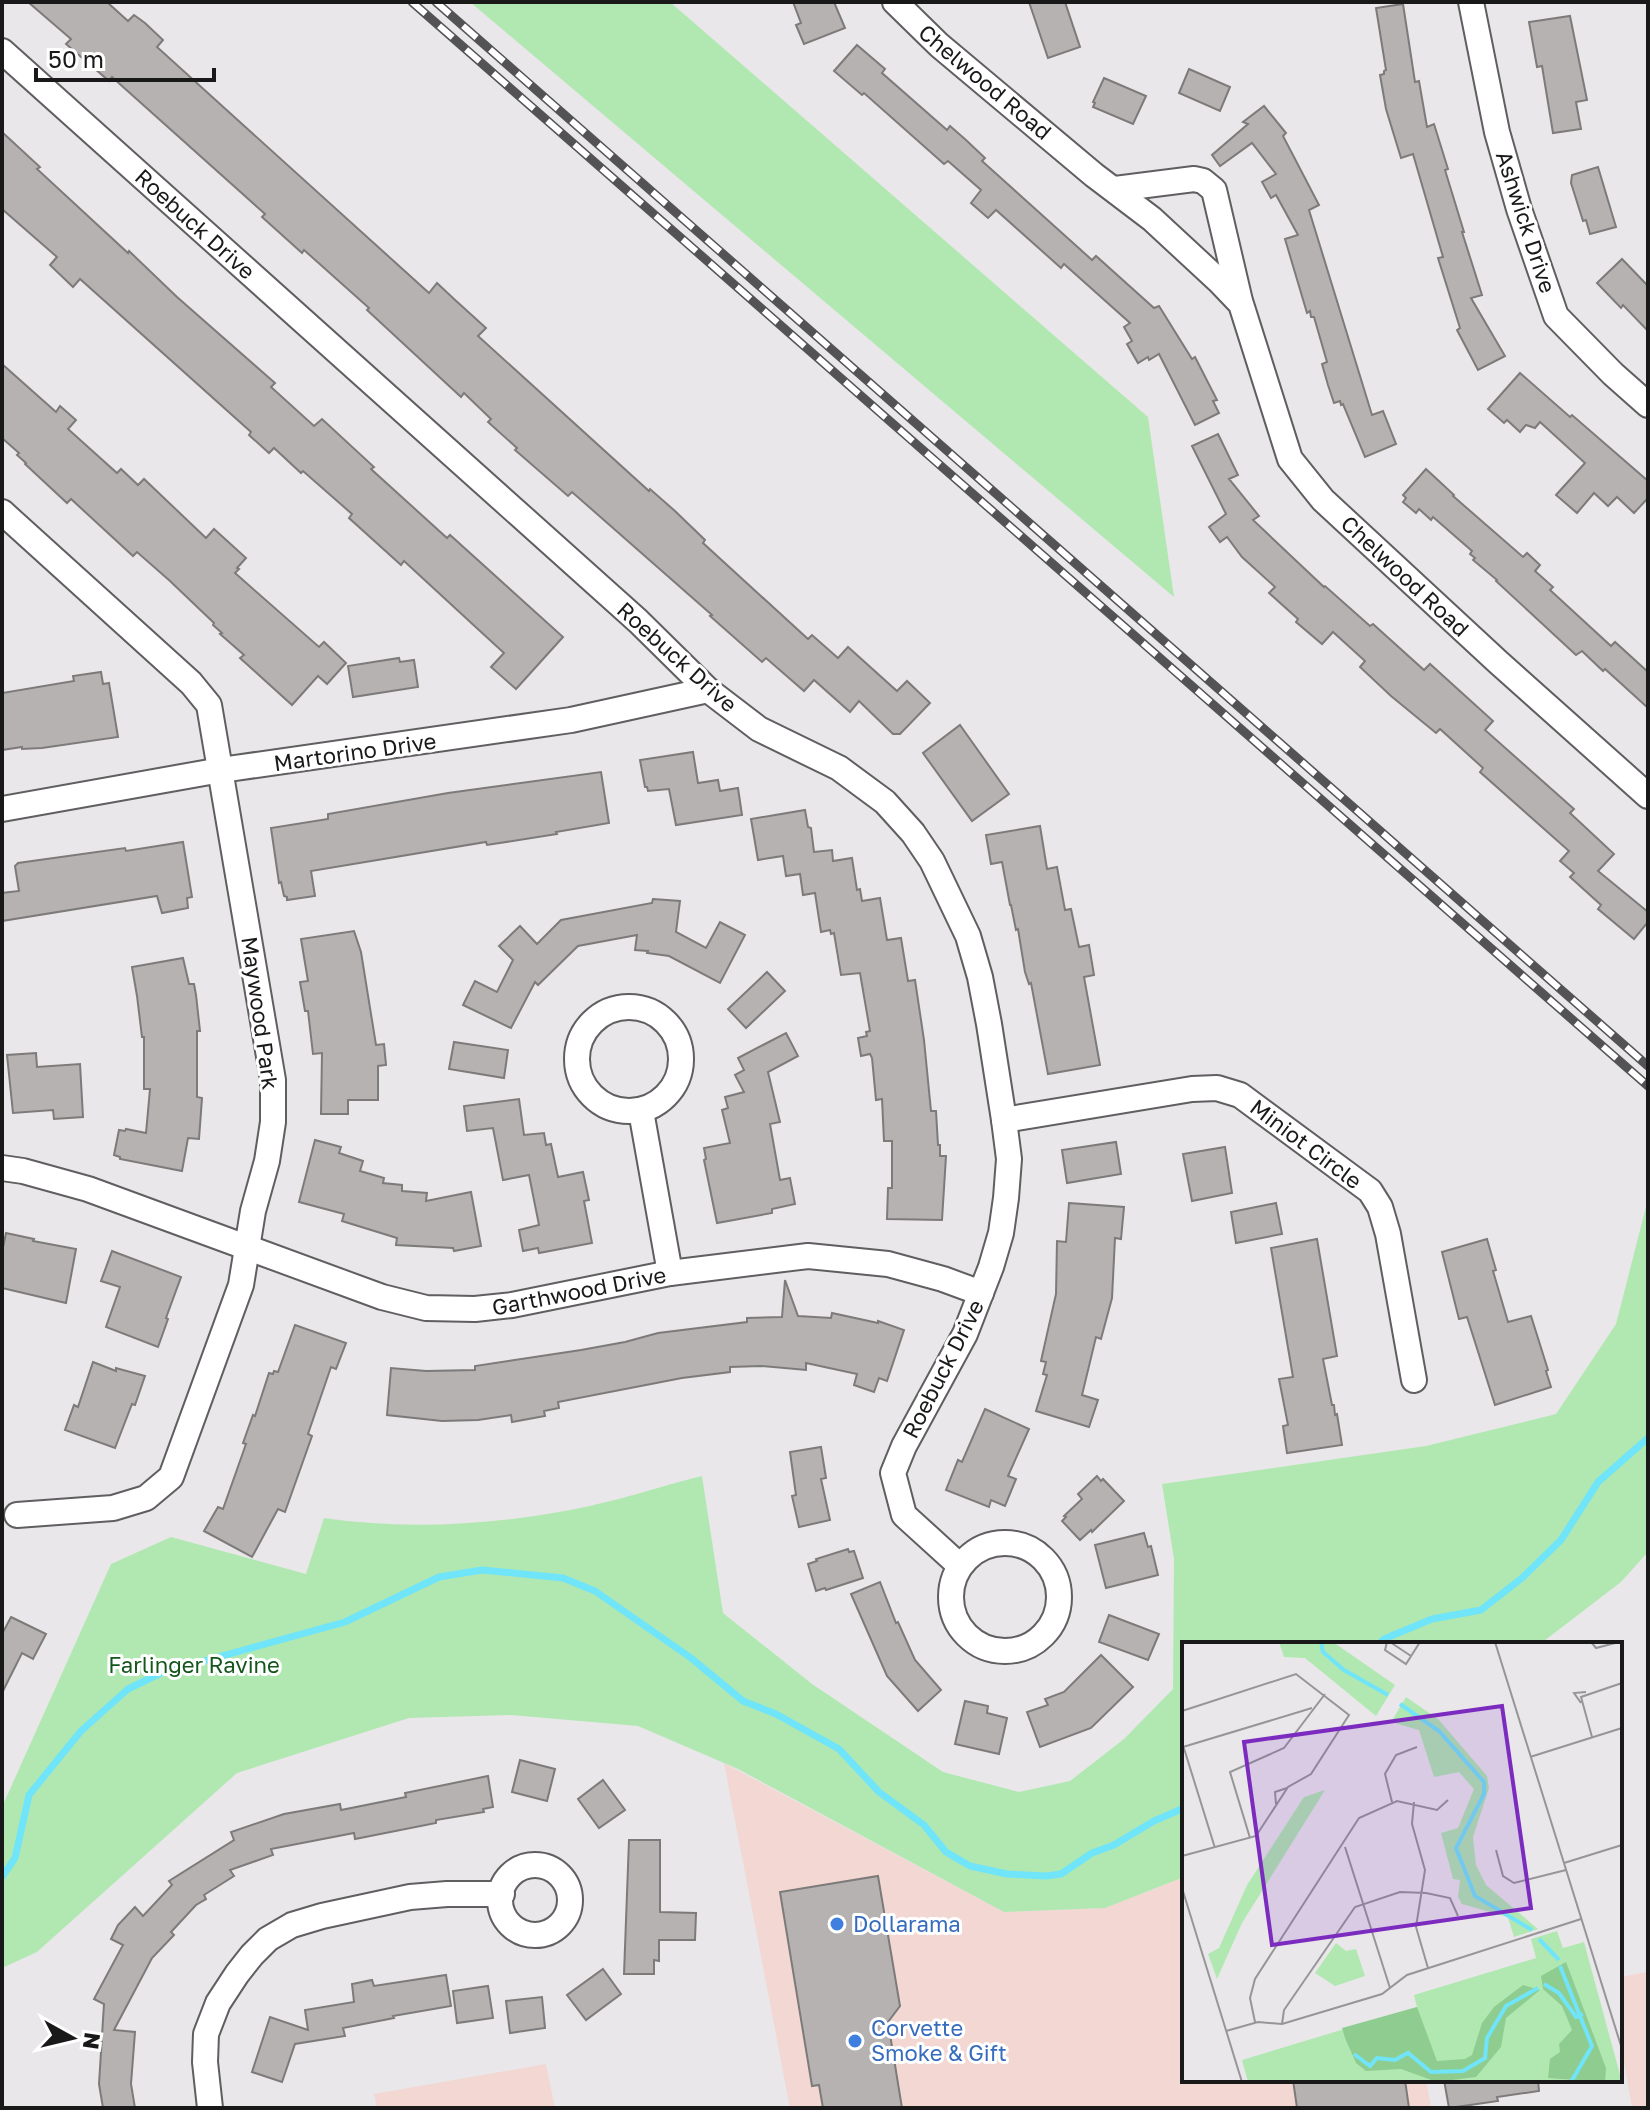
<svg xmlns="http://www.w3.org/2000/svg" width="1650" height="2110" viewBox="0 0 1650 2110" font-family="'Golos Text',sans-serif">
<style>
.commercial{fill:#f2d7d2}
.green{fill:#b1e8b1}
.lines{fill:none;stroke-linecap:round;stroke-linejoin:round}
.stream{stroke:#70e4f9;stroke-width:7}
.building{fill:#b5b2b1;stroke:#7d7b79;stroke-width:2}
.street-casing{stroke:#605e60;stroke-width:28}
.street{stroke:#fff;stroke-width:24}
.rail-casing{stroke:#535254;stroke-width:9}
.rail{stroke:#fff;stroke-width:6;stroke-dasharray:18;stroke-linecap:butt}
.shop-dot{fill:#3f7fe0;stroke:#fff;stroke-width:3}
.labels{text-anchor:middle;stroke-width:6;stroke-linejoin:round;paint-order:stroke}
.street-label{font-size:22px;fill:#19191a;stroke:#fff}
.park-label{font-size:22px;fill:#15561c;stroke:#fff}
.shop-label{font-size:22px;fill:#366cbe;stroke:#fff;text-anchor:start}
.inset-river{fill:none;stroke:#70e4f9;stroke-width:4}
.inset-road{fill:none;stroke:#969597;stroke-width:2}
.view{fill:#7b2cbf;fill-opacity:0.15;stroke:#7b2cbf;stroke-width:4}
.inset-edge{fill:none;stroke:#19191a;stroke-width:4}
</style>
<rect width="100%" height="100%" fill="#e9e7ea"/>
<g class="commercial">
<polygon points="724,1763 1004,1912 1105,1908 1184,1877 1184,2080 1426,2080 1431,2108 790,2108"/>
<polygon points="1648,1972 1648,2108 1632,2108 1620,2038 1620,1977"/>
<polygon points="546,2064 555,2108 377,2108 374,2094"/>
</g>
<g class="green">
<polygon points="470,2 670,2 1148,417 1174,597"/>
<path d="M1647,1203L1648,1552L1621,1582L1540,1644H1184V1877L1105,1908L1004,1912L738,1769L638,1726L511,1715L409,1718L237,1773L37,1952L2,1968V1807L111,1564L171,1537L306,1574L324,1518C405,1530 490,1525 570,1510C614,1502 658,1487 702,1476L723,1613L812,1684L943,1772L1019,1792L1070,1781L1124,1739L1173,1689L1174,1559L1162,1484L1426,1446L1556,1414L1616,1324Z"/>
</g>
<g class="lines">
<g class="stream">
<polyline points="1379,1644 1384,1639 1432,1619 1481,1610 1522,1578 1561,1540 1598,1482 1648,1438"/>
<polyline points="2,1877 15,1858 29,1795 81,1731 128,1689 161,1673 345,1622 439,1577 482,1570 563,1578 595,1591 691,1658 743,1701 776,1714 839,1749 879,1792 924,1825 946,1852 970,1866 1007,1874 1046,1876 1061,1874 1092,1853 1114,1845 1154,1821 1184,1808"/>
</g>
</g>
<g class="building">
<polygon points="28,2 107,2 128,21 134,15 145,23 163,40 157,47 429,293 437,283 454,299 486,328 478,336 649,491 650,489 675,511 705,540 703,543 808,639 812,635 838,658 848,647 897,691 907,681 930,703 900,734 893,734 859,701 850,712 814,680 804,691 766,658 762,662 710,616 712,615 572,492 568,496 515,450 517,448 488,422 491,419 464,393 461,397 367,310 369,308 304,250 302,253 262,217 265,214 122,86 112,77 109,81 66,44 71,39"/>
<polygon points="793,2 834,2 845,28 804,44 796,25 801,23"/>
<polygon points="1029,2 1065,2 1080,47 1048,58"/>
<polygon points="1403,4 1415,82 1419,81 1427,127 1434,124 1448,169 1445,170 1464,232 1462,232 1482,295 1471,298 1505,356 1478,370 1457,330 1460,328 1438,258 1443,257 1413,154 1401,158 1386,109 1380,75 1384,74 1384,71 1386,70 1376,8"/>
<polygon points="1570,16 1587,100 1576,102 1581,129 1553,133 1542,66 1537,67 1529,22"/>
<polygon points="857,45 885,69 882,73 947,130 950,126 966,140 985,158 982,161 1092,260 1096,256 1154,308 1159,306 1192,359 1195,357 1217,400 1213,401 1219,413 1195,425 1159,354 1149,360 1148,357 1138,363 1127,344 1132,341 1124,327 1130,323 1064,264 1061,268 996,210 988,218 971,203 981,190 948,161 944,164 864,93 862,95 834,71"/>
<polygon points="1189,69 1230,87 1220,111 1179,93"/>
<polygon points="1104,78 1146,96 1133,124 1093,107 1095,103 1093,102"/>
<polygon points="1264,106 1286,133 1283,136 1319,205 1309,210 1372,415 1383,411 1396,444 1365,457 1343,404 1341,405 1340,401 1334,403 1328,385 1322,364 1327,362 1314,317 1311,317 1310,311 1307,313 1285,239 1298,235 1276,195 1271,198 1262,182 1276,174 1252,143 1220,166 1212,155 1248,124 1243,122"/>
<polygon points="2,132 40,167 37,169 128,253 129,251 177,297 275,383 271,387 314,426 322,419 374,467 371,469 447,538 450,535 563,637 516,689 491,667 504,653 480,631 404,561 401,565 349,518 352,514 303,471 301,473 274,448 269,453 249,435 251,432 80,279 73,287 50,265 57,257 2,209"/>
<polygon points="1598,167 1616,227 1590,234 1586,220 1583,221 1571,183 1572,175"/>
<polygon points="1622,259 1648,286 1648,331 1623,305 1621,308 1597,283"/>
<polygon points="2,364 56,412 60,406 76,420 68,429 117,473 121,469 138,485 144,479 206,538 214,529 246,558 237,568 239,569 235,573 319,647 324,642 346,663 327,684 318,676 292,705 240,658 244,655 220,634 222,633 213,625 214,623 170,581 137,552 133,556 71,499 67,503 25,464 26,463 17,455 19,453 2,438"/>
<polygon points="1520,373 1570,417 1572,415 1648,481 1648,498 1634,513 1617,497 1608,506 1594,493 1577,513 1556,495 1585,463 1540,422 1535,428 1526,425 1520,432 1507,420 1504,423 1488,409"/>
<polygon points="1218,434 1238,475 1229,479 1259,516 1253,520 1324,587 1325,586 1370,626 1373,624 1424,670 1430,664 1493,721 1485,730 1574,809 1570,813 1614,854 1598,871 1648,912 1648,922 1634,939 1598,909 1601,905 1570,877 1574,873 1560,861 1569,851 1480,772 1483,768 1440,729 1436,733 1391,696 1360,667 1365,661 1333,632 1322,644 1296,622 1298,619 1269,593 1275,587 1242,557 1227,537 1220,542 1209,527 1226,514 1192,446"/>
<polygon points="1426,469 1454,495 1453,496 1523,557 1527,553 1540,565 1535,571 1553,587 1550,590 1611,646 1615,642 1648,672 1648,708 1605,669 1603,671 1582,651 1576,655 1496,581 1497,580 1473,560 1475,558 1470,554 1472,551 1433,517 1431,520 1419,509 1416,513 1403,502 1406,498 1403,495"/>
<polygon points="399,658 400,662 414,660 418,687 353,697 348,666"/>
<polygon points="101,672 103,684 109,683 118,737 42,748 22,749 22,747 2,750 2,693 74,681 73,676"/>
<polygon points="960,725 1009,794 972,821 923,753"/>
<polygon points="693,752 698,783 718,780 720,791 738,788 742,815 676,825 669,789 648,791 647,787 645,787 640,760"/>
<polygon points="601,772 609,823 556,832 557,834 487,845 486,842 311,871 315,896 287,900 287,897 284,896 281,882 279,883 271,828 328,819 328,814 448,793"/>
<polygon points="805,810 808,827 811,828 814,852 832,850 833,861 852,858 857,890 860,889 862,901 880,898 887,940 901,938 908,981 915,980 924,1040 931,1111 936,1111 938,1145 940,1145 940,1156 946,1156 942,1220 887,1219 888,1188 892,1188 892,1141 884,1141 882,1099 876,1100 872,1058 870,1054 861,1056 858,1038 867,1036 866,1032 870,1031 860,973 841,975 834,933 831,934 830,930 821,932 815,893 803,895 800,874 786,876 783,856 758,860 751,819"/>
<polygon points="1040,826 1047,869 1057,867 1065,910 1071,909 1079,947 1089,945 1094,975 1084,977 1100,1065 1048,1074 1031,983 1029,984 1025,972 1018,929 1016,930 1011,905 1010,905 1002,862 991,864 986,835"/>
<polygon points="183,842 192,897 187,898 188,908 162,913 157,896 2,921 2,893 19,891 15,866 18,863 125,848 126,851"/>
<polygon points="653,899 680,901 676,932 706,948 720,922 745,935 720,983 669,956 647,953 648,951 635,950 637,935 578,946 538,985 535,982 511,1028 463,1005 475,981 497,992 513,960 499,946 520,926 537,944 561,920 652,903"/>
<polygon points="354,931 361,952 376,1045 384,1044 386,1065 378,1066 378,1100 348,1100 348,1114 321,1114 322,1053 313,1054 308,1011 305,1011 300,982 308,981 301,939"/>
<polygon points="183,958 189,984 194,984 196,995 200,1031 197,1031 197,1097 202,1098 199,1139 188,1138 182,1171 120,1159 120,1157 114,1155 119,1130 125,1131 126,1129 146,1133 150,1089 144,1089 144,1037 142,1037 137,996 132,967"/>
<polygon points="767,972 785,991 746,1028 728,1009"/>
<polygon points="786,1033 798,1056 768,1072 780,1122 770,1124 780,1180 790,1178 795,1204 772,1209 772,1213 717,1223 704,1160 706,1159 704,1148 730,1143 722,1110 728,1108 725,1097 744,1092 735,1075 744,1070 738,1058"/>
<polygon points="454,1042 508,1050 504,1078 449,1069"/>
<polygon points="36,1053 37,1067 80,1064 83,1117 54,1119 53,1110 13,1113 7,1055"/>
<polygon points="519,1099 524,1135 544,1133 546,1145 551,1144 558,1177 583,1172 589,1200 584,1201 592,1243 539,1253 538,1248 523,1251 519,1230 539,1225 529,1175 503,1180 493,1128 467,1131 464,1106"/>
<polygon points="315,1140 341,1147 339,1153 363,1161 360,1171 384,1178 383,1183 402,1185 402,1191 427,1193 426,1201 471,1192 481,1246 454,1251 453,1248 396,1245 397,1238 342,1221 344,1214 299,1202"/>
<polygon points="1116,1142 1121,1174 1067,1183 1062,1150"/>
<polygon points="1225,1147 1232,1193 1192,1201 1183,1154"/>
<polygon points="1069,1203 1124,1207 1121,1239 1115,1238 1112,1298 1101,1339 1096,1337 1082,1395 1098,1400 1089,1427 1036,1411 1047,1375 1043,1374 1046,1362 1041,1361 1056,1294 1057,1241 1066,1242"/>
<polygon points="1276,1203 1282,1234 1236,1243 1231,1212"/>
<polygon points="6,1233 34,1239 33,1241 76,1249 66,1303 2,1288 2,1252"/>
<polygon points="1317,1239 1337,1356 1323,1359 1332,1405 1334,1405 1335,1415 1337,1414 1342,1445 1287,1453 1283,1426 1288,1425 1279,1379 1293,1377 1271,1248"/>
<polygon points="1487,1239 1496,1270 1493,1271 1508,1322 1531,1316 1548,1370 1546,1371 1551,1387 1495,1405 1467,1317 1459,1319 1442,1252"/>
<polygon points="112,1251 181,1277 166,1318 168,1319 158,1347 106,1327 120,1287 101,1281"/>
<polygon points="785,1280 798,1316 831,1318 832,1313 878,1323 878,1321 904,1330 887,1381 879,1378 874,1392 854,1385 857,1374 806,1363 806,1370 761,1366 730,1367 730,1372 682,1378 558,1402 559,1408 544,1411 545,1416 512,1422 511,1415 478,1420 442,1421 387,1415 391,1368 426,1371 475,1370 475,1366 581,1350 625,1342 658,1333 747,1322 747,1318 782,1317"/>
<polygon points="295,1325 346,1343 336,1369 331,1367 308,1434 312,1436 285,1512 278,1509 252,1557 204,1531 218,1507 223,1509 246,1444 243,1443 253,1415 255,1416 269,1373 273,1374 274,1371 278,1372"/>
<polygon points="93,1362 116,1371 116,1368 145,1376 135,1405 132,1404 115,1448 65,1430 74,1405 78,1407"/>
<polygon points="985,1409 1029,1429 1008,1476 1016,1479 1005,1506 991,1500 989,1507 946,1490 958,1460 962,1462"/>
<polygon points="821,1447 826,1478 821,1479 830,1520 799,1527 792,1496 796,1495 790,1452"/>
<polygon points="1097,1476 1101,1481 1103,1479 1124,1501 1092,1532 1091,1530 1080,1540 1062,1521 1066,1517 1064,1516 1082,1499 1078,1494"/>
<polygon points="1144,1533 1148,1547 1151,1546 1158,1575 1106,1588 1095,1545"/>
<polygon points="848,1549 849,1552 854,1551 863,1578 826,1590 825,1588 816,1591 808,1564 817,1561 816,1559"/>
<polygon points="880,1582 896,1623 898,1622 915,1660 941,1690 918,1711 887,1676 851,1594"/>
<polygon points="1109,1615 1159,1634 1148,1660 1099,1642"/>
<polygon points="11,1617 46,1634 33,1659 22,1653 2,1693 2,1634"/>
<polygon points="1101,1655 1133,1687 1091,1728 1040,1747 1027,1712 1048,1705 1045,1699 1064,1692"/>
<polygon points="965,1701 988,1706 987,1713 1007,1718 999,1754 955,1744"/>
<polygon points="520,1760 555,1769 547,1801 512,1792"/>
<polygon points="488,1776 493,1807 483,1809 484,1812 436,1820 436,1823 355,1839 354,1833 271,1849 273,1855 230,1870 234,1876 204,1895 206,1899 196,1905 171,1932 174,1935 152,1958 114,2030 135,2032 131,2084 135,2108 103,2108 99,2084 104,2004 94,1999 123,1945 111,1939 118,1925 135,1907 143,1916 172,1885 169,1881 234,1840 231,1832 284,1814 340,1804 341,1810 406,1797 405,1793"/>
<polygon points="603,1780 625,1810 599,1828 578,1799"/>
<polygon points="629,1840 660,1840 660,1912 696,1913 695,1940 659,1940 659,1961 654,1960 654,1974 624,1974"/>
<polygon points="878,1876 900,2006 888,2022 902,2108 823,2108 819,2085 812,2086 780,1892"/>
<polygon points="603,1969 621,1994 586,2020 567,1995"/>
<polygon points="446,1975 451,2006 393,2016 394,2018 343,2028 345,2036 295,2044 282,2082 252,2072 270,2017 308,2030 305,2010 354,2002 352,1984 372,1980 374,1986"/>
<polygon points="488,1986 493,2018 457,2023 453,1991"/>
<polygon points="542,1997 545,2028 510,2033 506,2001"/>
<polygon points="1293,2080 1405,2080 1409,2108 1297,2108"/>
<polygon points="1444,2080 1538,2080 1539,2091 1497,2097 1498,2101 1449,2108"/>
</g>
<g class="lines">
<defs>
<g id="street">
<polyline points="895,2 939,45 1094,175 1152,219 1220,282 1241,304 1290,459 1323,500 1498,662 1648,796"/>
<polyline points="1471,2 1497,132 1519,209 1556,316 1613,374 1648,405"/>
<polyline points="2,51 638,621 708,690 759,729 839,768 885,802 913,833 932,861 968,936 980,977 989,1024 1004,1120 1009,1159 1006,1198 1001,1233 991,1267 965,1334 904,1446 893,1473 904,1515 960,1566"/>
<polyline points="1115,189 1194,179 1203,181 1214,190 1240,301"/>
<polyline points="2,512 191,683 209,705 273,1080 273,1122 267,1161 253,1211 241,1285 171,1477 146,1498 113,1508 17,1515"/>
<polyline points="2,809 221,770 571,720 708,690"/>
<circle cx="629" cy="1059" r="52"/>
<polyline points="641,1111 670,1273"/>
<polyline points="1004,1120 1192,1089 1217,1088 1240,1095 1370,1191 1380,1207 1388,1234 1414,1380"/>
<polyline points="2,1168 23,1171 88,1189 382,1297 426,1308 475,1309 512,1305 670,1273 808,1256 888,1264 943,1279 981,1293"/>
<circle cx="1005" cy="1597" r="54"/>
<circle cx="535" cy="1900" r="35"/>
<polyline points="210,2108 205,2062 206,2034 218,2003 237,1974 252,1955 268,1939 292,1925 322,1916 410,1897 447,1894 502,1894"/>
</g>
</defs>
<use href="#street" class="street-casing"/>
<use href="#street" class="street"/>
<defs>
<g id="rail">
<polyline points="412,2 1648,1086"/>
<polyline points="436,2 1648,1066"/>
</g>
</defs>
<use href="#rail" class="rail-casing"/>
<use href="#rail" class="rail"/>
</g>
<g class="shop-dot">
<circle cx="837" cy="1924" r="8"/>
<circle cx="855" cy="2041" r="8"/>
</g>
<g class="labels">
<g class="street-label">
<text transform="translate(985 82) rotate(40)" y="8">Chelwood Road</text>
<text transform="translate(1526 222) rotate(72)" y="8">Ashwick Drive</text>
<text transform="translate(195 224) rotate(42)" y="8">Roebuck Drive</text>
<text transform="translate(1405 576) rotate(43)" y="8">Chelwood Road</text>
<text transform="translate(677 657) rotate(42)" y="8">Roebuck Drive</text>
<text transform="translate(355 752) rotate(-8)" y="8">Martorino Drive</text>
<text transform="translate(260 1013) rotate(82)" y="8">Maywood Park</text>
<text transform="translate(1306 1144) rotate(37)" y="8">Miniot Circle</text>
<text transform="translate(579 1291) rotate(-11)" y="8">Garthwood Drive</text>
<text transform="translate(943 1369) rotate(-63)" y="8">Roebuck Drive</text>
</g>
<g class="park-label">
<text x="194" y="1673">Farlinger Ravine</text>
</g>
<g class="shop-label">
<text x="853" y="1932">Dollarama</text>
<text x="871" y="2036">Corvette<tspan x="871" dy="25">Smoke &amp; Gift</tspan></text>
</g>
</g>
<g transform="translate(1182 1642)">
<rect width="440" height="440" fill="#e9e7ea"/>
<path d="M97,0H151L213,43L194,74L123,16L102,15ZM224,55L256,77L305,134L307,146L291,195L294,223L304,243L356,287L332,295L326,275L280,262L276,255L278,238L271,237L259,191L276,186L292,147L277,130L252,135L237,88L209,80ZM143,148L60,281L35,337L26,312L37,306L65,243L122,155ZM375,289L381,306L402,300L440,440H66L60,418L235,365L232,353L354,316L349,297ZM154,301L164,309L174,307L183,334L153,344L133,331Z" fill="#b1e8b1"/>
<path d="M384,320L424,426L423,440L366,436L368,417L378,410L377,402L390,388L380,364L361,347L359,334ZM341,343L358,348L324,376L319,405L294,435L255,440L219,427L184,429L174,421L163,396L160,386L235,365L255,419L283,417L290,413L300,381L312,365Z" fill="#8ecd8f"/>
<path class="inset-river" d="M139,0L141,10L162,28L206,53M218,62L257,89L302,140V152L274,206L293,254L350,288M357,297L377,318M378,324L410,404L389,440M362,342L377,351L394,375L401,372M172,412L188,424L195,416L213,418L226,411L249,430L281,429L303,416L305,396L324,364L356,346"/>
<path class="inset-road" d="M205,0L203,8L224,22L238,0M208,0L229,14M313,0L440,407M409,0L414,6L437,0M399,61L392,51L404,50M0,69L114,32L167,73L129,132L106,145L74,194L0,214M410,95L399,55L440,41M0,100L33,206M1,105L130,66M348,115L440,86M210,160L203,132L214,113L235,105M232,160L230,182L243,228L234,285L246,326M94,162L93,150L105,146M68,196L48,130L102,106L143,52M163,205L208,346M314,208L321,234L332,241L384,228M382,221L440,203M0,246L60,440M73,380L68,356L73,337L177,176L215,159L255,168L266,158M100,382L102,368L173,265L218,250L244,251L268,256L276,274M44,389L76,380L100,382L200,352L225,333L399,277"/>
<path class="view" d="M320,64L349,266L90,303L62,100Z"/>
<rect width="440" height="440" class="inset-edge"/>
</g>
<rect width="1650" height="2110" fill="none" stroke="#19191a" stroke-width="8"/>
<g transform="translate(72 2038) rotate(98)" stroke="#ffffff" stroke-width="6" paint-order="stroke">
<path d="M0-6L14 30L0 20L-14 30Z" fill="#19191a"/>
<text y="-12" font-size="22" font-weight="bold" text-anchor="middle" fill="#19191a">N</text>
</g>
<path d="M36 68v12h178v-12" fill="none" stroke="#19191a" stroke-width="4"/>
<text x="48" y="68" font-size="24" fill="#19191a" stroke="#ffffff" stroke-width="6" paint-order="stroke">50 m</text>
</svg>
